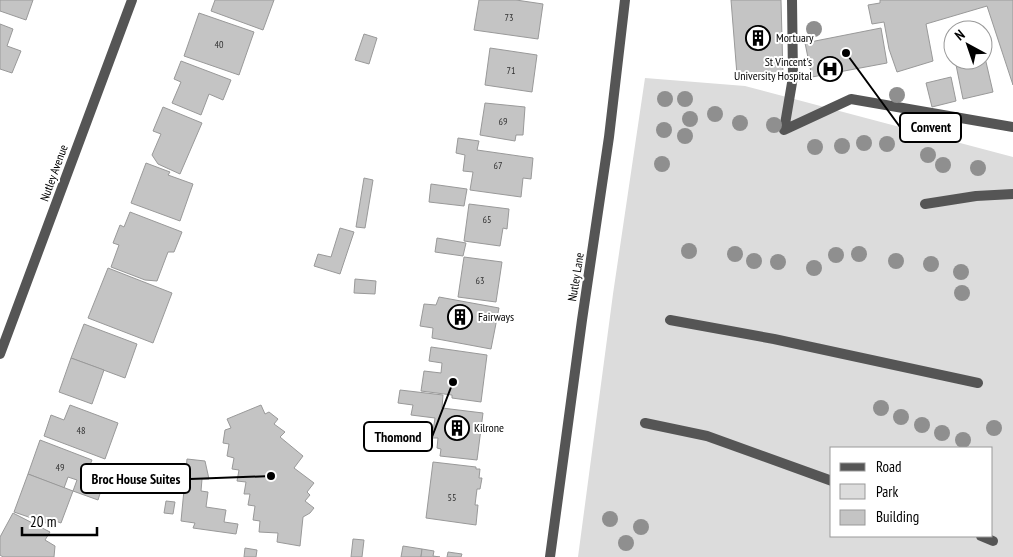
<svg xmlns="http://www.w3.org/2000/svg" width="1013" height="557" viewBox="0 0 1013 557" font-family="'PT Sans Narrow',sans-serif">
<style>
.green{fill:#dcdcdc;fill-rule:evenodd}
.building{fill:#c4c4c4;stroke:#999}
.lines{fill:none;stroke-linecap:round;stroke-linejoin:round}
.service{stroke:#555;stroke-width:10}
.minor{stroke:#555;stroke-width:10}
.tertiary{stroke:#555;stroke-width:10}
.tree{fill:#8f8f8f}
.labels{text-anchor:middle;stroke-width:4;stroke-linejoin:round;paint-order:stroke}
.number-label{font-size:10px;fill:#313131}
.poi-label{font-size:12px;fill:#000;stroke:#fff;text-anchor:start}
.street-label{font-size:12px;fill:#000;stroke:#fff}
.leader{fill:none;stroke:#000;stroke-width:2}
.callout-dot{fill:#000;stroke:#fff;stroke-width:2}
.callout{fill:#fff;stroke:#000;stroke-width:2}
.callout-label{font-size:14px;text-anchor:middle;font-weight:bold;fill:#000}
</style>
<rect width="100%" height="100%" fill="#fff"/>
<path class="green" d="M645,78L745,86L1013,157V557H578L613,294ZM832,448H992V536H832Z"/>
<g class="building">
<polygon points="0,0 33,0 26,20 0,11"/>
<polygon points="215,0 274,0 263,30 211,11"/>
<polygon points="479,0 516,0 543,4 538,39 474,30"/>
<polygon points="731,0 781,0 783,75 737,75"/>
<polygon points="880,0 1013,0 1013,85 987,6 926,24 933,61 897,72 889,49 884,22 872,24 868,5 880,3"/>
<polygon points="199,13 254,32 239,75 184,56"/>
<polygon points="0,24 13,29 7,46 21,51 12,73 0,69"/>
<polygon points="978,26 979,30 961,30"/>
<polygon points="881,28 887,63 812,77 805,43"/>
<polygon points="953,32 953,52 949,33"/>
<polygon points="364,34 377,38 369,64 355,60"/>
<polygon points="490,48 537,55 532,92 485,85"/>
<polygon points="983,49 993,92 963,99 955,60 983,60"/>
<polygon points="181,61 231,80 223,100 209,94 201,115 172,103 181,82 174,79"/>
<polygon points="951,77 956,101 932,107 926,83"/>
<polygon points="485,103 525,107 523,135 516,135 515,141 480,135"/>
<polygon points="163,107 202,123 180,174 158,164 152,155 161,134 153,131"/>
<polygon points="458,138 479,141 477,150 533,158 531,179 523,178 521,197 470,190 473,172 463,171 465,155 456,153"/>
<polygon points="146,163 170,172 168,175 193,184 180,221 131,203"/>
<polygon points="364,178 373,180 365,228 356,227"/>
<polygon points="431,184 467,189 464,206 429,202"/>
<polygon points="469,204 509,209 507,229 503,228 500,246 464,241"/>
<polygon points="130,212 182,232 174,252 168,252 157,281 145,280 111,267 119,245 113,243 120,225 124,227"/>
<polygon points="340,228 354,232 340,274 314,266 318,254 331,257"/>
<polygon points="437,238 466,243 463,256 435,252"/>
<polygon points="464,257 502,262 496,302 458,297"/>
<polygon points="108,268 172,293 153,343 88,318"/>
<polygon points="355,279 376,281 375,294 354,293"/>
<polygon points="439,297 499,308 491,349 432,338 433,328 420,326 424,304 436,305"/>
<polygon points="84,324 137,344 125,378 71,358"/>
<polygon points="431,347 487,355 481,402 452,398 452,395 421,391 424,371 441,373 442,363 429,361"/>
<polygon points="71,358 104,370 92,404 59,392"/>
<polygon points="400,390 443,395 442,408 483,413 477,460 440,456 441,449 437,448 438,438 432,438 435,418 411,415 413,405 398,403"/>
<polygon points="70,405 118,423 105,459 44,436 51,415 64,420"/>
<polygon points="261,405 265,414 269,412 278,419 274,424 285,432 280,437 303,456 294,468 314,483 307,492 310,495 305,501 314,508 310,513 303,517 300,546 277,542 278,533 259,532 260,521 253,520 255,506 248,505 250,494 244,494 246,482 237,481 239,470 232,469 234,458 227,456 229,444 223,443 225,430 231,428 227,419"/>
<polygon points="40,440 92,460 86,475 104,481 98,500 73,491 77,480 68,477 64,488 28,474"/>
<polygon points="187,459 205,461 209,479 202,479 201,491 208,492 206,507 226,510 224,522 238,524 236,534 193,528 195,523 181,521"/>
<polygon points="433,462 476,467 476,469 480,469 479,478 482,478 480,489 477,489 475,505 478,505 476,525 426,518"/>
<polygon points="28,474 73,491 61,523 50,519 49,524 14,512"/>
<polygon points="166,501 175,502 173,514 164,513"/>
<polygon points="13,513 50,532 45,540 55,546 54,557 3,557 0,555 0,537"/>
<polygon points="353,539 364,540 362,557 351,557"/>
<polygon points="403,546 422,549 421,557 401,557"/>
<polygon points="245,548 257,550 256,557 244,557"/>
<polygon points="422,549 434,551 433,556 440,557 421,557"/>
<polygon points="448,552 462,554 461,557 447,557"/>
</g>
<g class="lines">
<g class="service">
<polyline points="792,0 793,77 784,130 851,99 1013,127"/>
<polyline points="925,204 976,196 1013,194"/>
<polyline points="670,320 774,339 978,383"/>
<polyline points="645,423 707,436 832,481"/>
<polyline points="981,536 993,541"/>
</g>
<polyline class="minor" points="0,354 132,0"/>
<polyline class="tertiary" points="550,557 582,320 609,137 625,0"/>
</g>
<g class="tree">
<circle cx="814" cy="29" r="8"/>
<circle cx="897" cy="95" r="8"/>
<circle cx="665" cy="99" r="8"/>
<circle cx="685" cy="99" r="8"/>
<circle cx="715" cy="114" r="8"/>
<circle cx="690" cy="119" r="8"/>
<circle cx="740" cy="123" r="8"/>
<circle cx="774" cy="125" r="8"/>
<circle cx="664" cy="130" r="8"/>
<circle cx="685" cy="136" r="8"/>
<circle cx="864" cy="143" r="8"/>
<circle cx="887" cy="144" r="8"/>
<circle cx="842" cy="146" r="8"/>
<circle cx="815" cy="147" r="8"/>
<circle cx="928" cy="155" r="8"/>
<circle cx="662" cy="164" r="8"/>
<circle cx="943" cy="165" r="8"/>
<circle cx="978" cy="168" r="8"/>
<circle cx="689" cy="251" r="8"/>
<circle cx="735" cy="254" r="8"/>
<circle cx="859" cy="254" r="8"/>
<circle cx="836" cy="255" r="8"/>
<circle cx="754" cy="261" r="8"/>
<circle cx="896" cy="261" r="8"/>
<circle cx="778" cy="262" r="8"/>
<circle cx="931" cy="264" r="8"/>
<circle cx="814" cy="268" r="8"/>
<circle cx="961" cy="272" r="8"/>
<circle cx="962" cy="293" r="8"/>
<circle cx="881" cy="408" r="8"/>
<circle cx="901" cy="417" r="8"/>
<circle cx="922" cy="425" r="8"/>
<circle cx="994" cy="428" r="8"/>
<circle cx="942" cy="433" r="8"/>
<circle cx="963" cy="440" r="8"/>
<circle cx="610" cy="519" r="8"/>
<circle cx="641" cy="527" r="8"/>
<circle cx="626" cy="543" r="8"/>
</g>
<defs>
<symbol id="building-ring" viewBox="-11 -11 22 22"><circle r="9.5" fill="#fff" stroke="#000" stroke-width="1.5"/><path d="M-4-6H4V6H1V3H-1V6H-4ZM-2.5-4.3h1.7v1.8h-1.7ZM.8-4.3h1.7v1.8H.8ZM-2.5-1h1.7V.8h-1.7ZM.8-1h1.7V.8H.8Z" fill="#000"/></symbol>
<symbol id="hospital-ring" viewBox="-11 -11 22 22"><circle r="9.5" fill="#fff" stroke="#000" stroke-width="1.5"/><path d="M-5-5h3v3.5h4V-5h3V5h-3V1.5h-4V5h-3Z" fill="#000"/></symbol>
</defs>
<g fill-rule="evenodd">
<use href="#building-ring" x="744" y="24" width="28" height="28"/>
<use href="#hospital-ring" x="816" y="55" width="28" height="28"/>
<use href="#building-ring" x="446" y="303" width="28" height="28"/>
<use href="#building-ring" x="443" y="414" width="28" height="28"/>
</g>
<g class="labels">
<g class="number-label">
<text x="509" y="21">73</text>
<text x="219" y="48">40</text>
<text x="511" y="74">71</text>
<text x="503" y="125">69</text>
<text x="498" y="169">67</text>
<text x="487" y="223">65</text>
<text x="480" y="284">63</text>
<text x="81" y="434">48</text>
<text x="60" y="471">49</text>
<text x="452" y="501">55</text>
</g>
<g class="poi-label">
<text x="776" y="42">Mortuary</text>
<text x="812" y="66" text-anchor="end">St Vincent's<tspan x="812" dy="14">University Hospital</tspan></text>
<text x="478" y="321">Fairways</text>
<text x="474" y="432">Kilrone</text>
</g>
<g class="street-label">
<text transform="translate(54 173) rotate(-70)" y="4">Nutley Avenue</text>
<text transform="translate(576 277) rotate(-81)" y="4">Nutley Lane</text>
</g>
</g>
<path class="leader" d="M846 53L900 127M453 382L432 437M271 476L190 479"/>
<g class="callout-dot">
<circle cx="846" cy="53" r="5"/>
<circle cx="453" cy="382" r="5"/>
<circle cx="271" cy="476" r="5"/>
</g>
<g class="callout">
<rect x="900" y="113" width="61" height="29" rx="5"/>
<rect x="364" y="422" width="68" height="29" rx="5"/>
<rect x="81" y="464" width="109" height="29" rx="5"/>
</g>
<g class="callout-label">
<text x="931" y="132">Convent</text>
<text x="398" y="442">Thomond</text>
<text x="136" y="484">Broc House Suites</text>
</g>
<rect x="830" y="447" width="162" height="90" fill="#ffffff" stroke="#999999"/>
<rect x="840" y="463" width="25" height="8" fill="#555555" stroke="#999999"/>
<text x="876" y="472" font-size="15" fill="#000000">Road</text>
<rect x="840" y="484" width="25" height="15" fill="#dcdcdc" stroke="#999999"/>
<text x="876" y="497" font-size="15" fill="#000000">Park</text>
<rect x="840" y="510" width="25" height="15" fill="#c4c4c4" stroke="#999999"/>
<text x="876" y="522" font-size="15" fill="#000000">Building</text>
<g transform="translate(968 45) rotate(320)"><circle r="24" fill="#ffffff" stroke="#999999"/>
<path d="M0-4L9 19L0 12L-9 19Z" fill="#000000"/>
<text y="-8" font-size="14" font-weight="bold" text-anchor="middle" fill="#000000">N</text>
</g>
<path d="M22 527v8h75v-8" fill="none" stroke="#000000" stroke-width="2.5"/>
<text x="30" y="527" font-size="15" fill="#000000" stroke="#ffffff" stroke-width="4" paint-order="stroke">20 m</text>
</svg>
